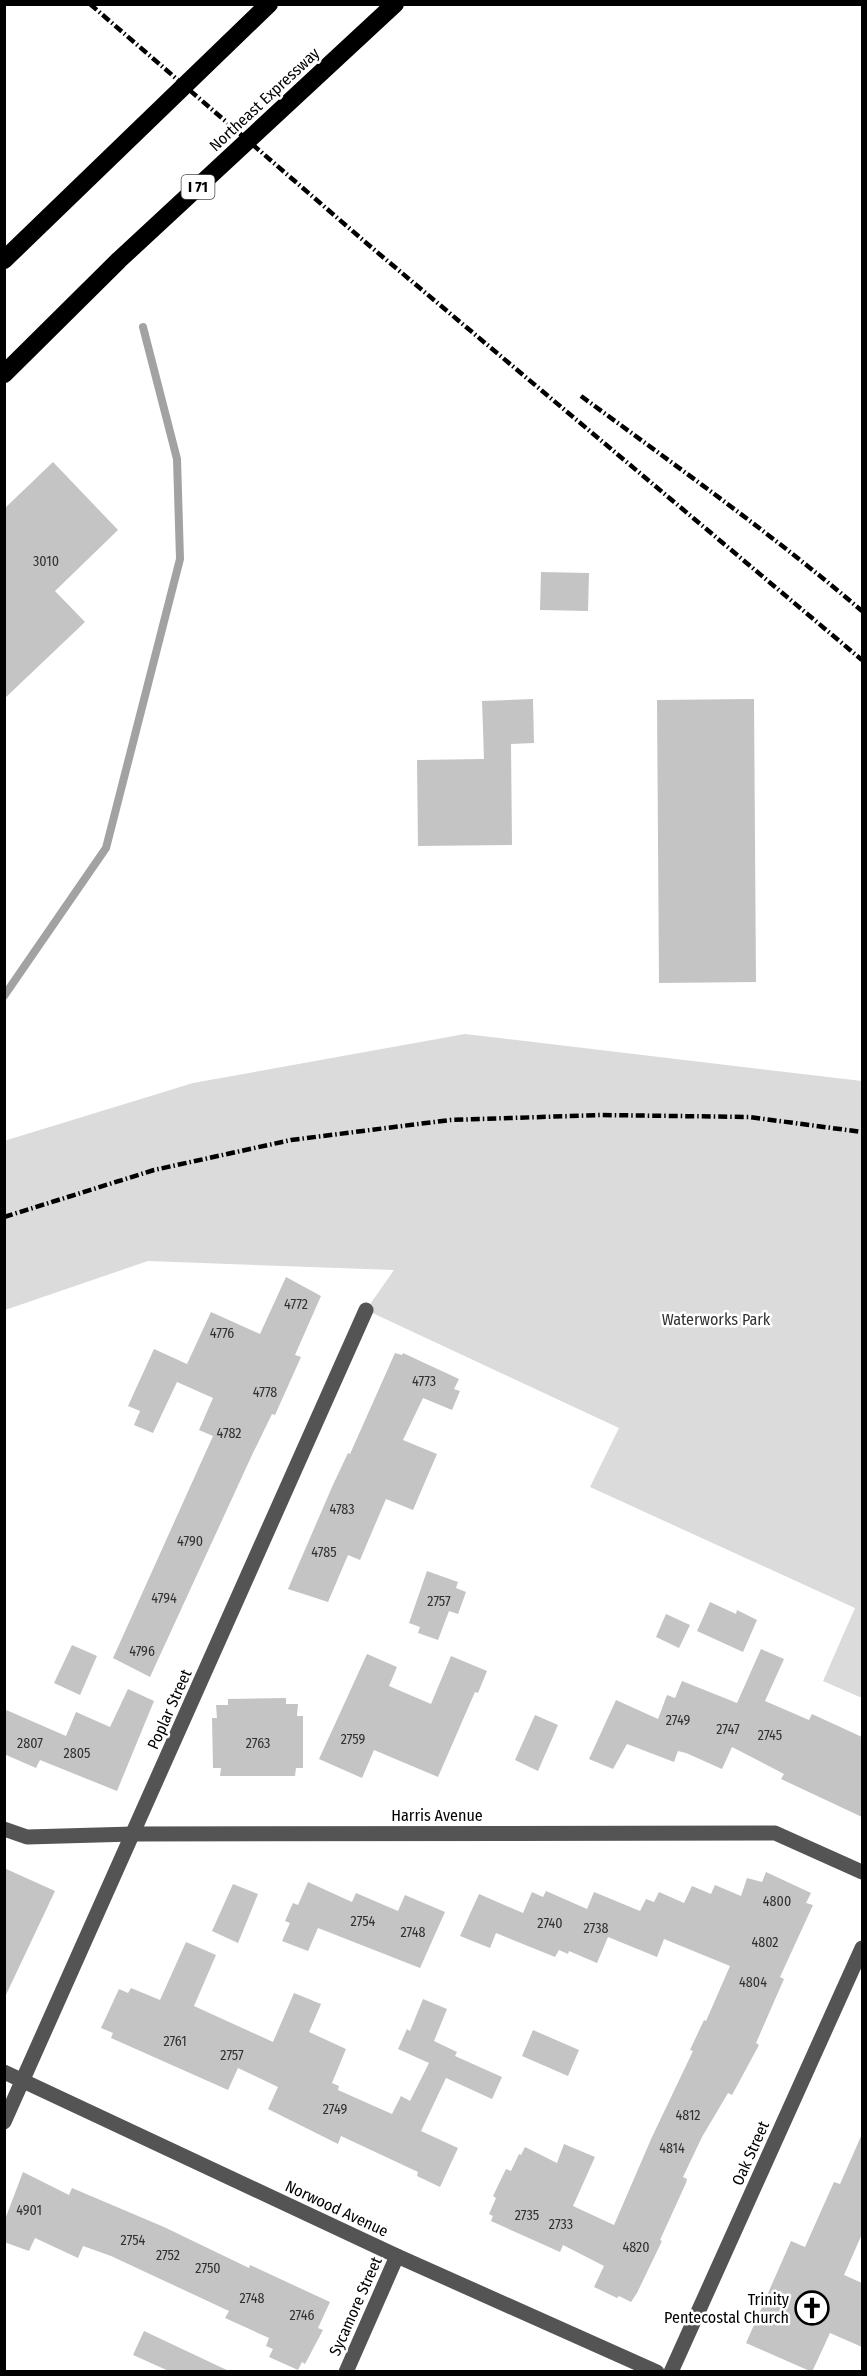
<svg xmlns="http://www.w3.org/2000/svg" width="867" height="2376" viewBox="0 0 867 2376" font-family="'Fira Sans Condensed',sans-serif">
<style>
.green{fill:#dbdbdb}
.lines{fill:none;stroke-linecap:round;stroke-linejoin:round}
.stream{stroke:#a2a2a2;stroke-width:8}
.building{fill:#c4c4c4}
.minor{stroke:#545454;stroke-width:15}
.highway{stroke:#000;stroke-width:18}
.rail{stroke:#000;stroke-width:4.5;stroke-dasharray:9 3 1.5 3;stroke-linecap:butt}
.labels{text-anchor:middle;stroke-width:5;stroke-linejoin:round;paint-order:stroke}
.number-label{font-size:14px;fill:#313131}
.shield{fill:#fff;stroke:#4c4c4c;stroke-width:1.5}
.shield-label{font-size:15px;font-weight:bold;fill:#000}
.street-label{font-size:16px;fill:#000;stroke:#fff}
.park-label{font-size:16px;fill:#323232;stroke:#fff}
.poi-label{font-size:16px;fill:#000;stroke:#fff;text-anchor:end}
</style>
<rect width="100%" height="100%" fill="#fff"/>
<polygon class="green" points="465,1034 862,1081 862,1698 823,1681 855,1608 590,1487 619,1428 366,1310 394,1270 148,1261 5,1310 4,1141 193,1083"/>
<g class="lines">
<polyline class="stream" points="4,996 106,848 180,559 177,459 143,327"/>
</g>
<g class="building">
<polygon points="53,462 118,530 55,591 85,622 4,699 4,509"/>
<polygon points="541,572 589,573 588,611 540,610"/>
<polygon points="533,699 534,743 511,744 512,845 418,846 417,760 484,759 482,701"/>
<polygon points="754,699 756,982 659,983 657,700"/>
<polygon points="286,1277 321,1296 295,1355 301,1357 275,1415 272,1414 252,1455 150,1677 113,1658 213,1436 199,1430 213,1398 177,1382 153,1433 134,1425 140,1411 128,1406 154,1349 187,1364 211,1312 260,1334"/>
<polygon points="395,1353 402,1355 403,1353 459,1379 454,1389 460,1391 452,1410 423,1398 403,1440 437,1454 413,1510 386,1499 360,1560 348,1555 328,1602 288,1589 332,1487 348,1453 350,1454"/>
<polygon points="427,1571 458,1582 456,1588 466,1592 458,1614 449,1611 438,1640 418,1633 420,1627 409,1623"/>
<polygon points="710,1602 736,1614 737,1610 757,1620 743,1652 697,1631"/>
<polygon points="666,1614 690,1625 679,1648 656,1637"/>
<polygon points="72,1645 97,1656 80,1695 54,1683"/>
<polygon points="761,1649 784,1659 765,1701 809,1720 812,1714 862,1737 862,1817 781,1779 784,1774 732,1747 722,1769 686,1753 678,1751 674,1762 627,1744 613,1769 589,1759 616,1700 658,1719 667,1695 675,1698 682,1681 737,1703"/>
<polygon points="367,1654 397,1667 389,1686 431,1704 451,1656 487,1671 478,1693 475,1692 438,1777 374,1750 362,1778 319,1759"/>
<polygon points="128,1689 154,1701 117,1791 40,1760 36,1768 4,1754 4,1709 66,1736 76,1712 110,1727"/>
<polygon points="286,1698 286,1704 298,1704 297,1716 303,1716 303,1768 296,1768 295,1776 220,1776 221,1768 213,1768 212,1718 217,1718 216,1705 228,1705 228,1699"/>
<polygon points="535,1715 558,1725 538,1771 515,1760"/>
<polygon points="4,1868 55,1891 4,1999"/>
<polygon points="766,1872 811,1893 806,1903 813,1905 780,1977 784,1979 756,2043 759,2045 732,2095 728,2093 702,2137 683,2177 687,2179 686,2183 660,2240 662,2241 637,2293 631,2302 619,2296 617,2298 594,2287 604,2266 563,2245 560,2252 491,2221 493,2216 489,2214 496,2198 493,2196 506,2169 511,2171 519,2154 521,2155 525,2147 557,2163 564,2144 595,2157 573,2206 614,2225 652,2137 693,2051 690,2050 704,2020 706,2021 730,1966 664,1939 657,1957 608,1937 597,1963 569,1951 568,1954 559,1950 555,1957 496,1933 490,1948 460,1936 479,1894 523,1913 532,1892 543,1897 546,1891 587,1909 594,1892 640,1911 646,1899 654,1902 659,1892 684,1903 692,1886 711,1894 715,1885 741,1896 747,1878 762,1882"/>
<polygon points="308,1882 352,1902 356,1893 398,1911 405,1895 445,1912 420,1968 318,1928 308,1951 282,1941 290,1923 285,1921 293,1903 298,1905"/>
<polygon points="233,1884 258,1894 238,1943 212,1931"/>
<polygon points="186,1942 216,1955 194,2006 273,2042 294,1993 321,2004 309,2032 346,2049 332,2083 339,2086 338,2090 392,2114 401,2096 410,2101 429,2063 398,2049 407,2029 410,2031 423,1999 447,2009 434,2041 457,2052 455,2056 502,2077 492,2099 446,2078 421,2131 458,2148 440,2187 417,2176 418,2172 341,2136 338,2144 268,2109 278,2087 238,2068 228,2090 111,2038 113,2033 101,2028 119,1989 128,1993 131,1988 160,2000"/>
<polygon points="533,2030 579,2050 568,2076 522,2056"/>
<polygon points="862,2134 862,2234 844,2275 862,2283 862,2347 830,2333 812,2372 746,2343 791,2241 805,2247 834,2182 840,2184"/>
<polygon points="23,2172 69,2195 72,2188 164,2227 249,2268 250,2265 330,2302 318,2328 323,2330 305,2364 302,2362 298,2370 269,2357 273,2349 266,2346 269,2338 225,2318 229,2311 111,2256 83,2246 78,2258 35,2238 29,2251 4,2242 4,2222"/>
<polygon points="144,2331 231,2372 171,2372 133,2355"/>
</g>
<g class="lines">
<g class="minor">
<polyline points="4,1829 27,1837 133,1834 775,1833 862,1872"/>
<polyline points="4,2072 397,2256 657,2372"/>
<polyline points="4,2122 366,1310"/>
<polyline points="346,2372 397,2256"/>
<polyline points="671,2372 862,1948"/>
</g>
<g class="highway">
<polyline points="4,260 269,4"/>
<polyline points="4,374 119,260 395,4"/>
</g>
<g class="rail">
<polyline points="90,4 371,247 862,660"/>
<path d="M581,396C676,466 772,534 862,611"/>
<polyline points="4,1217 154,1170 291,1140 450,1120 601,1115 749,1117 862,1132"/>
</g>
</g>
<defs>
<symbol id="church-ring" viewBox="-11 -11 22 22"><circle r="9.5" fill="#fff" stroke="#000" stroke-width="1.5"/><path d="M-1.2-6h2.4v3.5h3.3v2.4h-3.3V6h-2.4V-.1h-3.3v-2.4h3.3Z" fill="#000"/></symbol>
</defs>
<g fill-rule="evenodd">
<use href="#church-ring" x="793" y="2289" width="38" height="38"/>
</g>
<g class="labels">
<g class="number-label">
<text x="46" y="566">3010</text>
<text x="296" y="1309">4772</text>
<text x="222" y="1338">4776</text>
<text x="424" y="1386">4773</text>
<text x="265" y="1397">4778</text>
<text x="229" y="1438">4782</text>
<text x="342" y="1514">4783</text>
<text x="190" y="1546">4790</text>
<text x="324" y="1557">4785</text>
<text x="164" y="1603">4794</text>
<text x="439" y="1606">2757</text>
<text x="142" y="1656">4796</text>
<text x="678" y="1725">2749</text>
<text x="728" y="1734">2747</text>
<text x="770" y="1740">2745</text>
<text x="353" y="1744">2759</text>
<text x="30" y="1748">2807</text>
<text x="258" y="1748">2763</text>
<text x="77" y="1758">2805</text>
<text x="777" y="1906">4800</text>
<text x="363" y="1926">2754</text>
<text x="550" y="1928">2740</text>
<text x="596" y="1933">2738</text>
<text x="413" y="1937">2748</text>
<text x="765" y="1947">4802</text>
<text x="753" y="1987">4804</text>
<text x="175" y="2046">2761</text>
<text x="232" y="2060">2757</text>
<text x="335" y="2114">2749</text>
<text x="688" y="2120">4812</text>
<text x="672" y="2153">4814</text>
<text x="29" y="2215">4901</text>
<text x="527" y="2220">2735</text>
<text x="561" y="2229">2733</text>
<text x="133" y="2245">2754</text>
<text x="636" y="2252">4820</text>
<text x="168" y="2260">2752</text>
<text x="208" y="2273">2750</text>
<text x="252" y="2303">2748</text>
<text x="302" y="2320">2746</text>
</g>
<rect class="shield" x="181.5" y="175" width="33" height="24" rx="4.5"/>
<g class="shield-label">
<text x="198" y="192">I 71</text>
</g>
<g class="street-label">
<text transform="translate(264 99) rotate(-43)" y="6">Northeast Expressway</text>
<text transform="translate(169 1709) rotate(-66)" y="6">Poplar Street</text>
<text x="437" y="1821">Harris Avenue</text>
<text transform="translate(750 2153) rotate(-66)" y="6">Oak Street</text>
<text transform="translate(337 2208) rotate(25)" y="6">Norwood Avenue</text>
<text transform="translate(355 2306) rotate(-66)" y="6">Sycamore Street</text>
</g>
<g class="park-label">
<text x="716" y="1325">Waterworks Park</text>
</g>
<g class="poi-label">
<text x="789" y="2305">Trinity<tspan x="789" dy="18">Pentecostal Church</tspan></text>
</g>
</g>
<rect width="867" height="2376" fill="none" stroke="#000000" stroke-width="12"/>
</svg>
